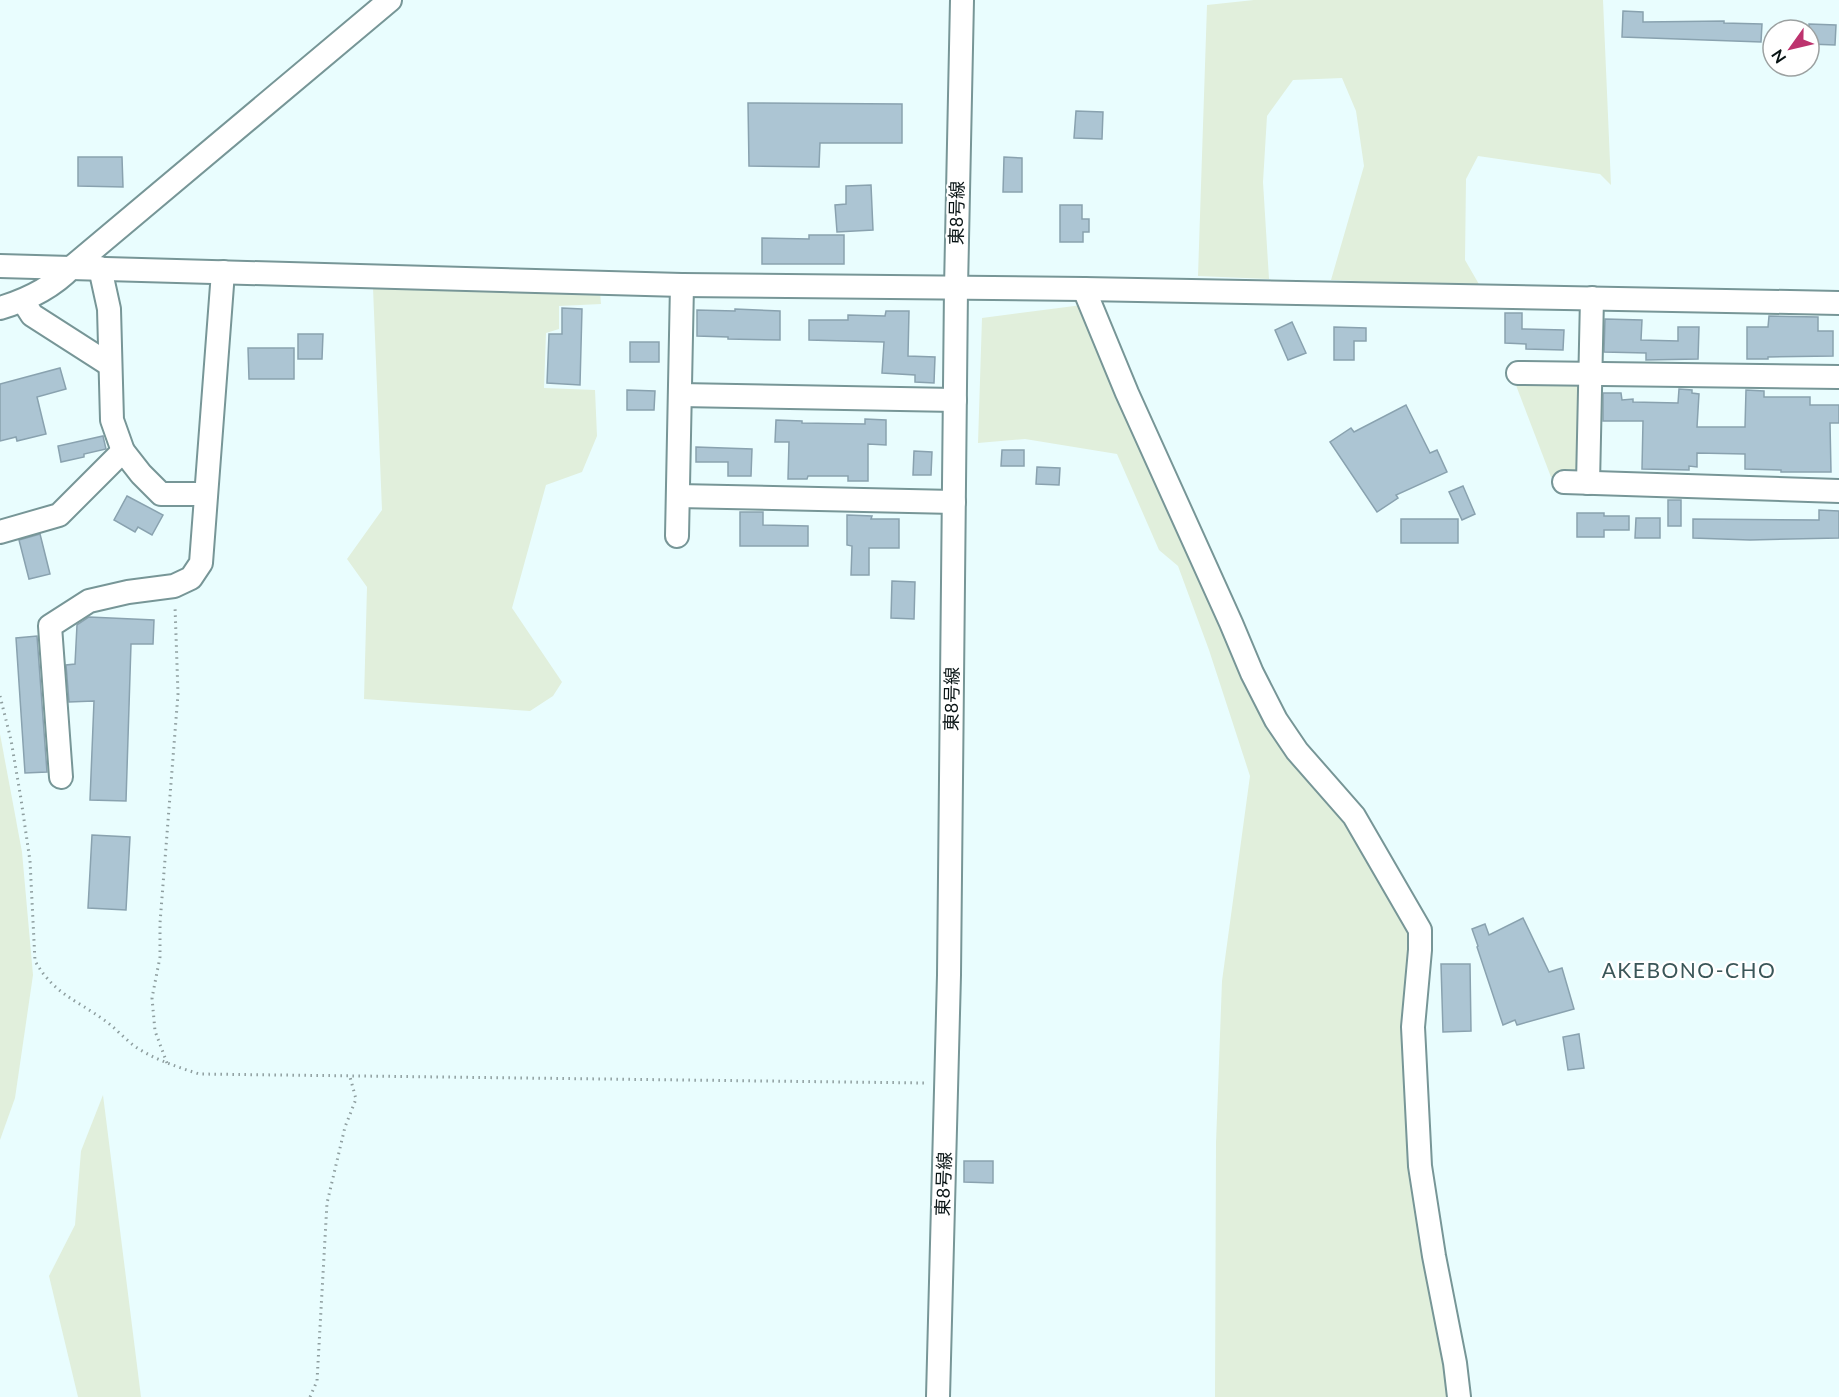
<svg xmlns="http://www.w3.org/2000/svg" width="1839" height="1397" viewBox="0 0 1839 1397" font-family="Lato,'Noto Sans JP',sans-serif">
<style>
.green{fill:#e1efdc}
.building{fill:#acc5d3;stroke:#89a2af;stroke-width:1.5}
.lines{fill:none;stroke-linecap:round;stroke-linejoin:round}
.minor-casing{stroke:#779697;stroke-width:26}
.path{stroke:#8e9e9f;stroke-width:3;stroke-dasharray:1.5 4.5;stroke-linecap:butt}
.minor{stroke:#fff;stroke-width:22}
.labels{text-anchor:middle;stroke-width:4.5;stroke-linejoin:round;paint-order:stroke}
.street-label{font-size:18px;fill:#081314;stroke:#fff}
.quarter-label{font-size:21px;letter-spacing:1.5px;fill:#3a5658;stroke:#fff}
</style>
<rect width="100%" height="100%" fill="#e9fdfe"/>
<g class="green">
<polygon points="1254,0 1603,0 1611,185 1600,174 1478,156 1466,179 1465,260 1480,286 1331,280 1364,166 1356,111 1342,78 1293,80 1267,116 1263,182 1269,279 1198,276 1207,5"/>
<polygon points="373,288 600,292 601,304 559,306 559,329 546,333 544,388 595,390 597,436 582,472 546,485 512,608 562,682 553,696 530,711 364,699 367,587 347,559 382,510"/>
<polygon points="1090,304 1252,673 1420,930 1413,1027 1459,1397 1215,1397 1216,1143 1222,981 1250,776 1209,650 1178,566 1159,550 1117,454 1025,439 978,443 982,318"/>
<polygon points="1514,380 1573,381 1581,388 1578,471 1572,477 1551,477"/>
<polygon points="0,734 22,852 33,975 15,1098 0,1140"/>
<polygon points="103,1095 141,1397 78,1397 49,1276 75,1225 81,1151"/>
</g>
<g class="building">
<polygon points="1623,11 1643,12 1643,22 1724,21 1724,23 1762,24 1761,42 1622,37"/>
<polygon points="1809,24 1836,25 1835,45 1809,44"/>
<polygon points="748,103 902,104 902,143 820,143 819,167 749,166"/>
<polygon points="1076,111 1103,112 1102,139 1074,138"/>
<polygon points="78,157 122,157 123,187 78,186"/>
<polygon points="1004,157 1022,158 1022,192 1003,192"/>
<polygon points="871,185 873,230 837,232 835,205 846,204 846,186"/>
<polygon points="1060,205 1082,205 1082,219 1089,219 1089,232 1083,232 1083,242 1060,242"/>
<polygon points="809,235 844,235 844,264 762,264 762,238 809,239"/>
<polygon points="562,308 582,309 580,385 547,383 549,334 562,334"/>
<polygon points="735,309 780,311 780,340 728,339 728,337 697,336 697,310 735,311"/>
<polygon points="886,311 909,311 908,356 935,357 934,383 915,382 915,375 882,373 884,342 809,340 809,320 848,320 848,315 885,316"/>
<polygon points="1505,313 1522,313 1522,329 1564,330 1563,350 1526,349 1526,344 1505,343"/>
<polygon points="1769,316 1818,317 1818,331 1833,331 1833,356 1768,357 1768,359 1747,359 1747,327 1768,327"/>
<polygon points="1605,319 1642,320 1641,340 1678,341 1678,327 1699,327 1698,359 1646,360 1646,353 1604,352"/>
<polygon points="1292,322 1306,353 1288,360 1275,330"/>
<polygon points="1334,327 1366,328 1366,341 1354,341 1354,360 1334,360"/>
<polygon points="298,334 323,334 322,359 298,359"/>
<rect x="630" y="342" width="29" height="20"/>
<polygon points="248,348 294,348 294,379 249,379"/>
<polygon points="60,368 66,389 37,397 46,434 17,441 16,437 0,441 0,384"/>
<polygon points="1679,389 1692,390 1692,393 1699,394 1697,427 1745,427 1746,390 1764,391 1764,397 1810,397 1810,405 1839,405 1839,423 1830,423 1831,472 1781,472 1781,470 1745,469 1745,454 1697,453 1697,467 1689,466 1689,470 1642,469 1643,421 1603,421 1603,393 1621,393 1622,400 1633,399 1633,402 1678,403"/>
<polygon points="627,390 655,391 654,410 627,410"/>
<polygon points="1406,405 1430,453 1437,450 1447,472 1396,495 1398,498 1377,512 1330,442 1351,428 1354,432"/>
<polygon points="865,419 886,420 886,445 868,444 868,481 848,481 848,476 808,476 807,479 788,479 789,442 775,442 776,420 802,421 802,423 865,424"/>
<polygon points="103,436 106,449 84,454 84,457 61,462 58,446"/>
<polygon points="696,447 752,449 751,476 728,476 728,462 696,462"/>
<polygon points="1002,450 1024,450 1024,466 1001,466"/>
<polygon points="914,451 932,452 931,475 913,475"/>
<polygon points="1037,467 1060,468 1059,485 1036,484"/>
<polygon points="1463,486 1475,514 1462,520 1449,492"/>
<polygon points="127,496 163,515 152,535 138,527 135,532 114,520"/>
<rect x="1668" y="500" width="13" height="26"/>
<polygon points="1819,510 1839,511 1839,538 1750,540 1693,538 1693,519 1819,520"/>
<polygon points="740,512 763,512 763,525 808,526 808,546 740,546"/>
<polygon points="1577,513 1604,513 1604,516 1629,516 1629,530 1604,530 1604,537 1577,537"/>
<polygon points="847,515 872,516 871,519 899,519 899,548 869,548 869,575 851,575 852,546 847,545"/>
<polygon points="1636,518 1660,518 1660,538 1635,538"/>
<rect x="1401" y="519" width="57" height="24"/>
<polygon points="40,534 50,574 29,579 19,540"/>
<polygon points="892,581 915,582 914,619 891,618"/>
<polygon points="89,617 154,620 153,644 131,644 126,801 90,800 94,701 69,702 66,665 75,664 77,625"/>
<polygon points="37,636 47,772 25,773 16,638"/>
<polygon points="92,835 130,837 126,910 88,908"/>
<polygon points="1523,918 1549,972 1562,968 1574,1009 1517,1025 1515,1020 1503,1025 1477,947 1478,946 1472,929 1485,924 1489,935"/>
<polygon points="1441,964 1470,964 1471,1031 1443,1032"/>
<polygon points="1579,1034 1584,1068 1568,1070 1563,1037"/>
<polygon points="964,1161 993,1161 993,1183 964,1182"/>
</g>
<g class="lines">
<defs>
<g id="minor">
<polyline points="0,266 682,285 1084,289 1839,303"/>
<polyline points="100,268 109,309 112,420 123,451 141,474 161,494 206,494"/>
<polyline points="1084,289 1127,393 1231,623 1252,673 1276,720 1297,751 1354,816 1420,930 1420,950 1413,1027 1420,1166 1434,1256 1455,1363 1459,1397"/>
<polyline points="23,301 32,315 110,365"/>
<path d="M0,308C27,300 52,288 72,267L390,0"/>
<polyline points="1518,373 1839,377"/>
<polyline points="680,395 955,400"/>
<polyline points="1564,482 1839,491"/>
<polyline points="1588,483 1592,298"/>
<polyline points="678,496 954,502"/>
<polyline points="0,532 59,515 123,451"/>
<polyline points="677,536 682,285"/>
<polyline points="61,777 50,626 89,601 128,592 174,586 191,578 201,563 223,272"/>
<polyline points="938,1397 949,975 956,288 962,0"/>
</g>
</defs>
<use href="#minor" class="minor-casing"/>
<g class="path">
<path d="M0,696L11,740L21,799L30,861L35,961C54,994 75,999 104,1020C116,1028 126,1041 139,1049C158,1061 178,1067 199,1074L926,1083"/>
<polyline points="167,1063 155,1031 152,998 160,957 160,923 178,694 175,606"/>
<polyline points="310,1397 317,1381 327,1203 345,1127 356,1099 350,1077"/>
</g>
<use href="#minor" class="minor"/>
</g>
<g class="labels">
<g class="street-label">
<text transform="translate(957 213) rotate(-89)" y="6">東8号線</text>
<text transform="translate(952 699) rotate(-89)" y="6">東8号線</text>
<text transform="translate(944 1184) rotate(-88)" y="6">東8号線</text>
</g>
<g class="quarter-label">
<text x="1689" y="978">AKEBONO-CHO</text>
</g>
</g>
<g transform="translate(1791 48) rotate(236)"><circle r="28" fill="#ffffff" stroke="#9ca1a1" stroke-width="1.5"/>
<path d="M0-4.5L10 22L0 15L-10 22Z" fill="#bd336e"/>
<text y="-9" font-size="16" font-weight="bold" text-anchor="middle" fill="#081314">N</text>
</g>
</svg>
